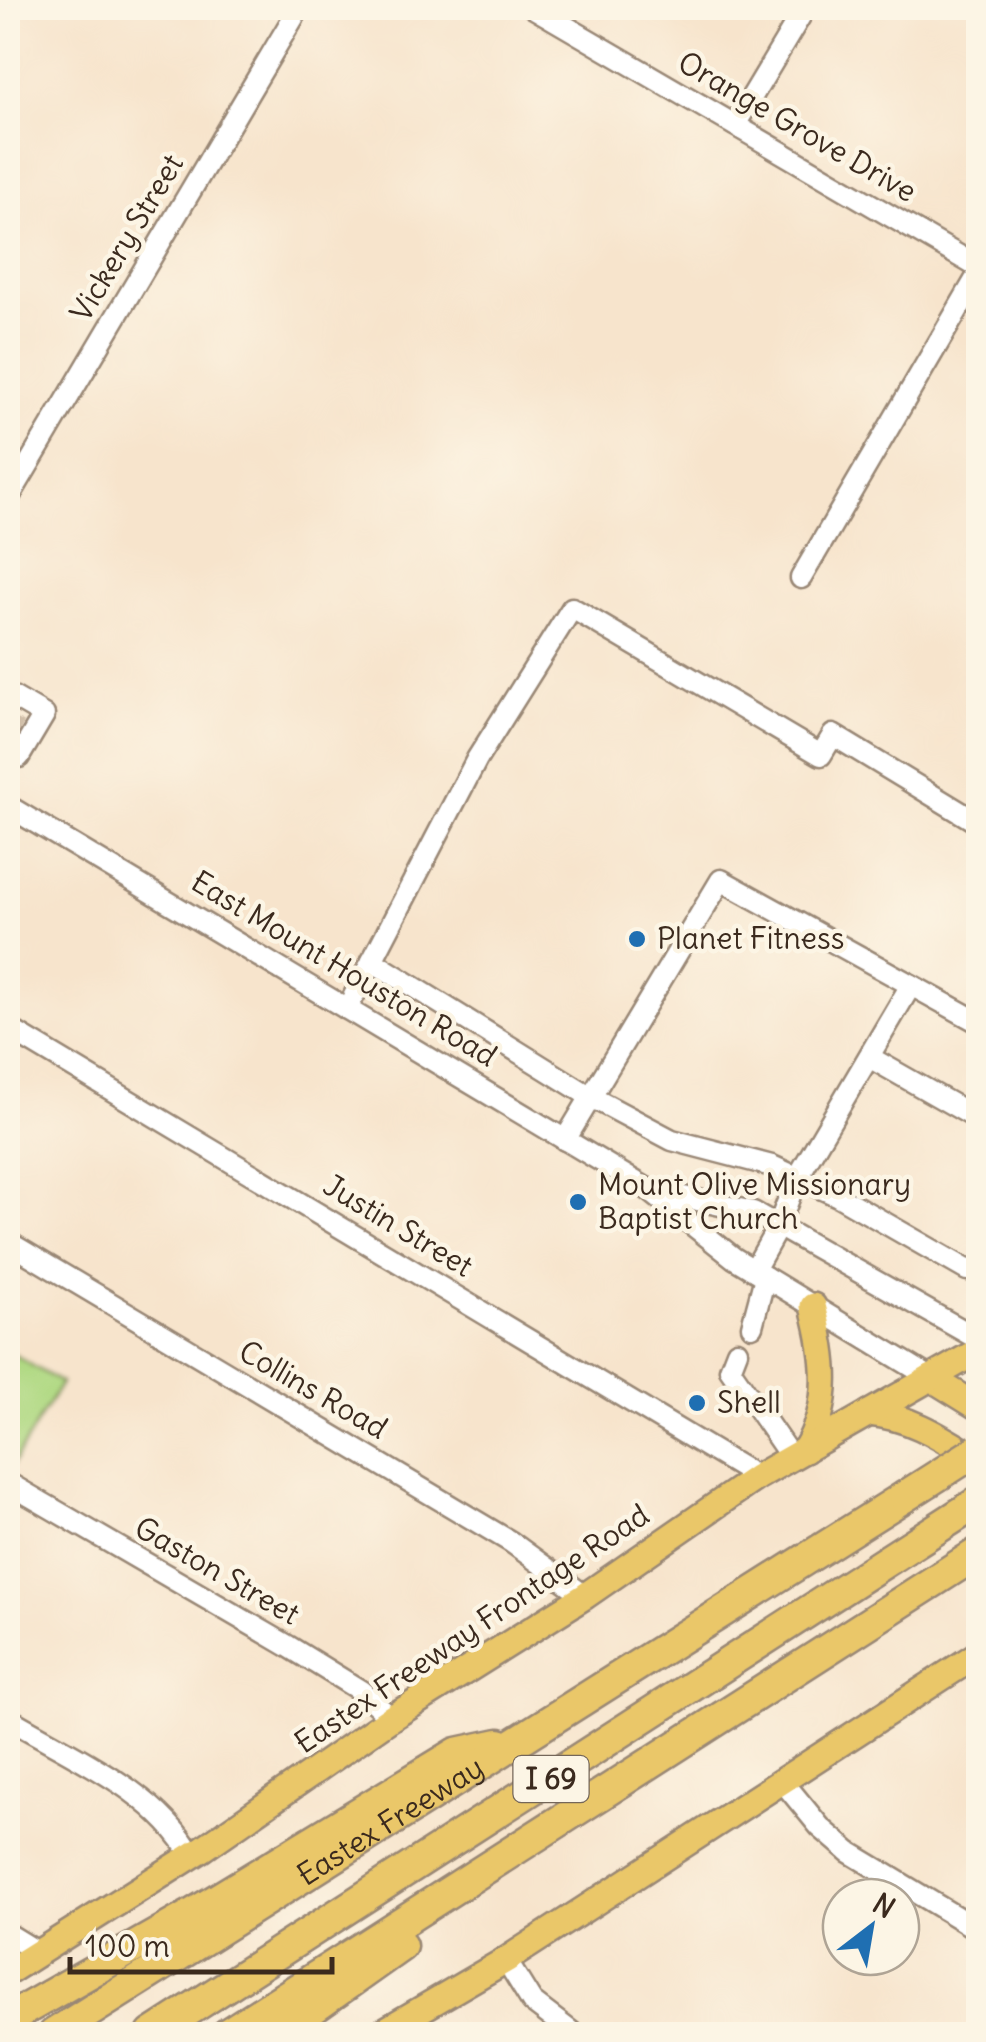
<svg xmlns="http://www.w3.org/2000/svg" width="986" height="2042" viewBox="0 0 986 2042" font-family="Delius,sans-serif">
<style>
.green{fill:#b0d983;stroke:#768250;stroke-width:2.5}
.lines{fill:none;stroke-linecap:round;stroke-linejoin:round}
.minor-tunnel{stroke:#d1bfa9;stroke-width:20;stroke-dasharray:20 10;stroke-linecap:butt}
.minor-casing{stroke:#998775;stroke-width:25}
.major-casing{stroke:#998775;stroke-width:30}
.highway-casing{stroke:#998775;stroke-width:35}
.minor{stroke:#fff;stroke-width:20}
.major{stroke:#eac769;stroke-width:25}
.highway{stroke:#eac769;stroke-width:30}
.highway-bridge-casing{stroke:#998775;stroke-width:35;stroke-linecap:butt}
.highway-bridge{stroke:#eac769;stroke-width:30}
.poi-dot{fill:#1f6fb2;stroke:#fcf5e5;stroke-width:4}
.labels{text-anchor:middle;stroke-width:9;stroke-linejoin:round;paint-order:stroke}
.shield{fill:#fcf5e5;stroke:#75675a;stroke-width:2.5}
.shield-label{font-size:28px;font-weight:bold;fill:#3b2a1e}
.street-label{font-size:30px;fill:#3b2a1e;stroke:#fcf5e5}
.poi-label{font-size:30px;fill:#3b2a1e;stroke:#fcf5e5;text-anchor:start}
</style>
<rect width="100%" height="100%" fill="#fcf5e5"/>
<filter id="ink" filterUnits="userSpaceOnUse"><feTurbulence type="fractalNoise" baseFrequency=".01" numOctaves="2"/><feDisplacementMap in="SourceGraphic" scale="20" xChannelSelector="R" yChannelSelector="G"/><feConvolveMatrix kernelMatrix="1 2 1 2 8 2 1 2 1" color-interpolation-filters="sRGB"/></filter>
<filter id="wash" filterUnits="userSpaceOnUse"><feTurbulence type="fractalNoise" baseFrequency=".0048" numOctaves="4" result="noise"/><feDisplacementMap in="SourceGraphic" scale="40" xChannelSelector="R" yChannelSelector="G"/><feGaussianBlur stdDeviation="2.25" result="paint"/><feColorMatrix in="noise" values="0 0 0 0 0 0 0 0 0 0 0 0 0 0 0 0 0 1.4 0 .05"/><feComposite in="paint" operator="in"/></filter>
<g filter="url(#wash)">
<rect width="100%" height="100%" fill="#f7e4cc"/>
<polygon class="green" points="8,1351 61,1383 10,1469 8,1468"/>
</g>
<g filter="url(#ink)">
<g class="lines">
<polyline class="minor-tunnel" points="8,732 15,718"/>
<defs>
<g id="minor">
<polyline points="534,8 978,267"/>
<polyline points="735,125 805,8"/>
<polyline points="8,499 299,8"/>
<polyline points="801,578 978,275"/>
<polyline points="8,694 44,715 19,757 8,751"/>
<polyline points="8,806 646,1188 734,1258 931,1378"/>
<polyline points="372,961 591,1097 672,1140 772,1166 838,1196 967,1270 978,1269"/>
<polyline points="347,1009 477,759 572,608 821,755 833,735 978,823"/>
<polyline points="8,1028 757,1477"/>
<polyline points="869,1057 978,1119"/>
<polyline points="565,1140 721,880 978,1022"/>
<polyline points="651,1190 753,1212 978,1339"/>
<polyline points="8,1242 511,1542 585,1596"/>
<polyline points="754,1270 778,1227 796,1180 911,985"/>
<polyline points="752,1326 765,1277"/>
<polyline points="737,1351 730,1369 791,1457"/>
<polyline points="8,1483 288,1646 361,1691 391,1718"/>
<path d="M8,1718C71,1756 155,1790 192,1856"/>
<polyline points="784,1783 820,1827 849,1852 978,1930"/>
<polyline points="8,1934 39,1953"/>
<polyline points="506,1960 532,2002 574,2034"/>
</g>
<g id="major">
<polyline points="931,1378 978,1407"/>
<path d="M869,1413C912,1417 942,1438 978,1460"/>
<path d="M805,1450C833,1403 826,1356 813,1306"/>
<polyline points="8,1972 204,1848 391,1718 585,1596 757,1477 978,1351"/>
<polyline points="379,2034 506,1960 978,1654"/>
</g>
<g id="highway">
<polyline points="8,2019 191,1915 457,1753 499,1744"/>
<path id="s1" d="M54,2034L904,1497"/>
<polyline points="152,2034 978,1502"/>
<polyline points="227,2034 978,1553"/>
<polyline points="277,2034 401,1946"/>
</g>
</defs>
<use href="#minor" class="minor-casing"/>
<use href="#major" class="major-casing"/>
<use href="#highway" class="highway-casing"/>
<use href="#minor" class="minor"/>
<use href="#major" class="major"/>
<use href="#highway" class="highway"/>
<defs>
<polyline id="highway-bridge" points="904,1497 978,1450"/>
</defs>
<use href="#highway-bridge" class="highway-bridge-casing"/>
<use href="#highway-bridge" class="highway-bridge"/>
</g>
</g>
<g class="poi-dot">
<circle cx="637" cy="939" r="10"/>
<circle cx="578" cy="1202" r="10"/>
<circle cx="697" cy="1403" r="10"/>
</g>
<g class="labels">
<rect class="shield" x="513.5" y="1756" width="75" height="46" rx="8"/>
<g class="shield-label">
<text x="551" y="1789">I 69</text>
</g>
<g class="street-label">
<text transform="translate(797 127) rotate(30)" y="10">Orange Grove Drive</text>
<text transform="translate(127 238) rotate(-59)" y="10">Vickery Street</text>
<text transform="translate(344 969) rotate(31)" y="10">East Mount Houston Road</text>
<text transform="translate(398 1226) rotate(31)" y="10">Justin Street</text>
<text transform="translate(313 1390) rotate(30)" y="10">Collins Road</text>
<text transform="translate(217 1571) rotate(30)" y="10">Gaston Street</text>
<text transform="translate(472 1629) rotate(-34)" y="10">Eastex Freeway Frontage Road</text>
<text dy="10" stroke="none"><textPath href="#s1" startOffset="398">Eastex Freeway</textPath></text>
</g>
<g class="poi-label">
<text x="657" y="949">Planet Fitness</text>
<text x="598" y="1195">Mount Olive Missionary<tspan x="598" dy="34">Baptist Church</tspan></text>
<text x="717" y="1413">Shell</text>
</g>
</g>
<rect width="986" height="2042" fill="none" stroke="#fcf5e5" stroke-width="40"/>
<g transform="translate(871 1927) rotate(31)"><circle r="48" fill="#fcf5e5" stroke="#afa495" stroke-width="2.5"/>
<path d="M0-8L18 38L0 25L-18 38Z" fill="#1f6fb2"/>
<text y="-15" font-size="28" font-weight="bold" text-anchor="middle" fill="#3b2a1e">N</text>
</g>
<path d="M70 1957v15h262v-15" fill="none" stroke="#3b2a1e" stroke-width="5"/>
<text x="85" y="1957" font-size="30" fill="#3b2a1e" stroke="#fcf5e5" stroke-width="8" paint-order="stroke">100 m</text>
</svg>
